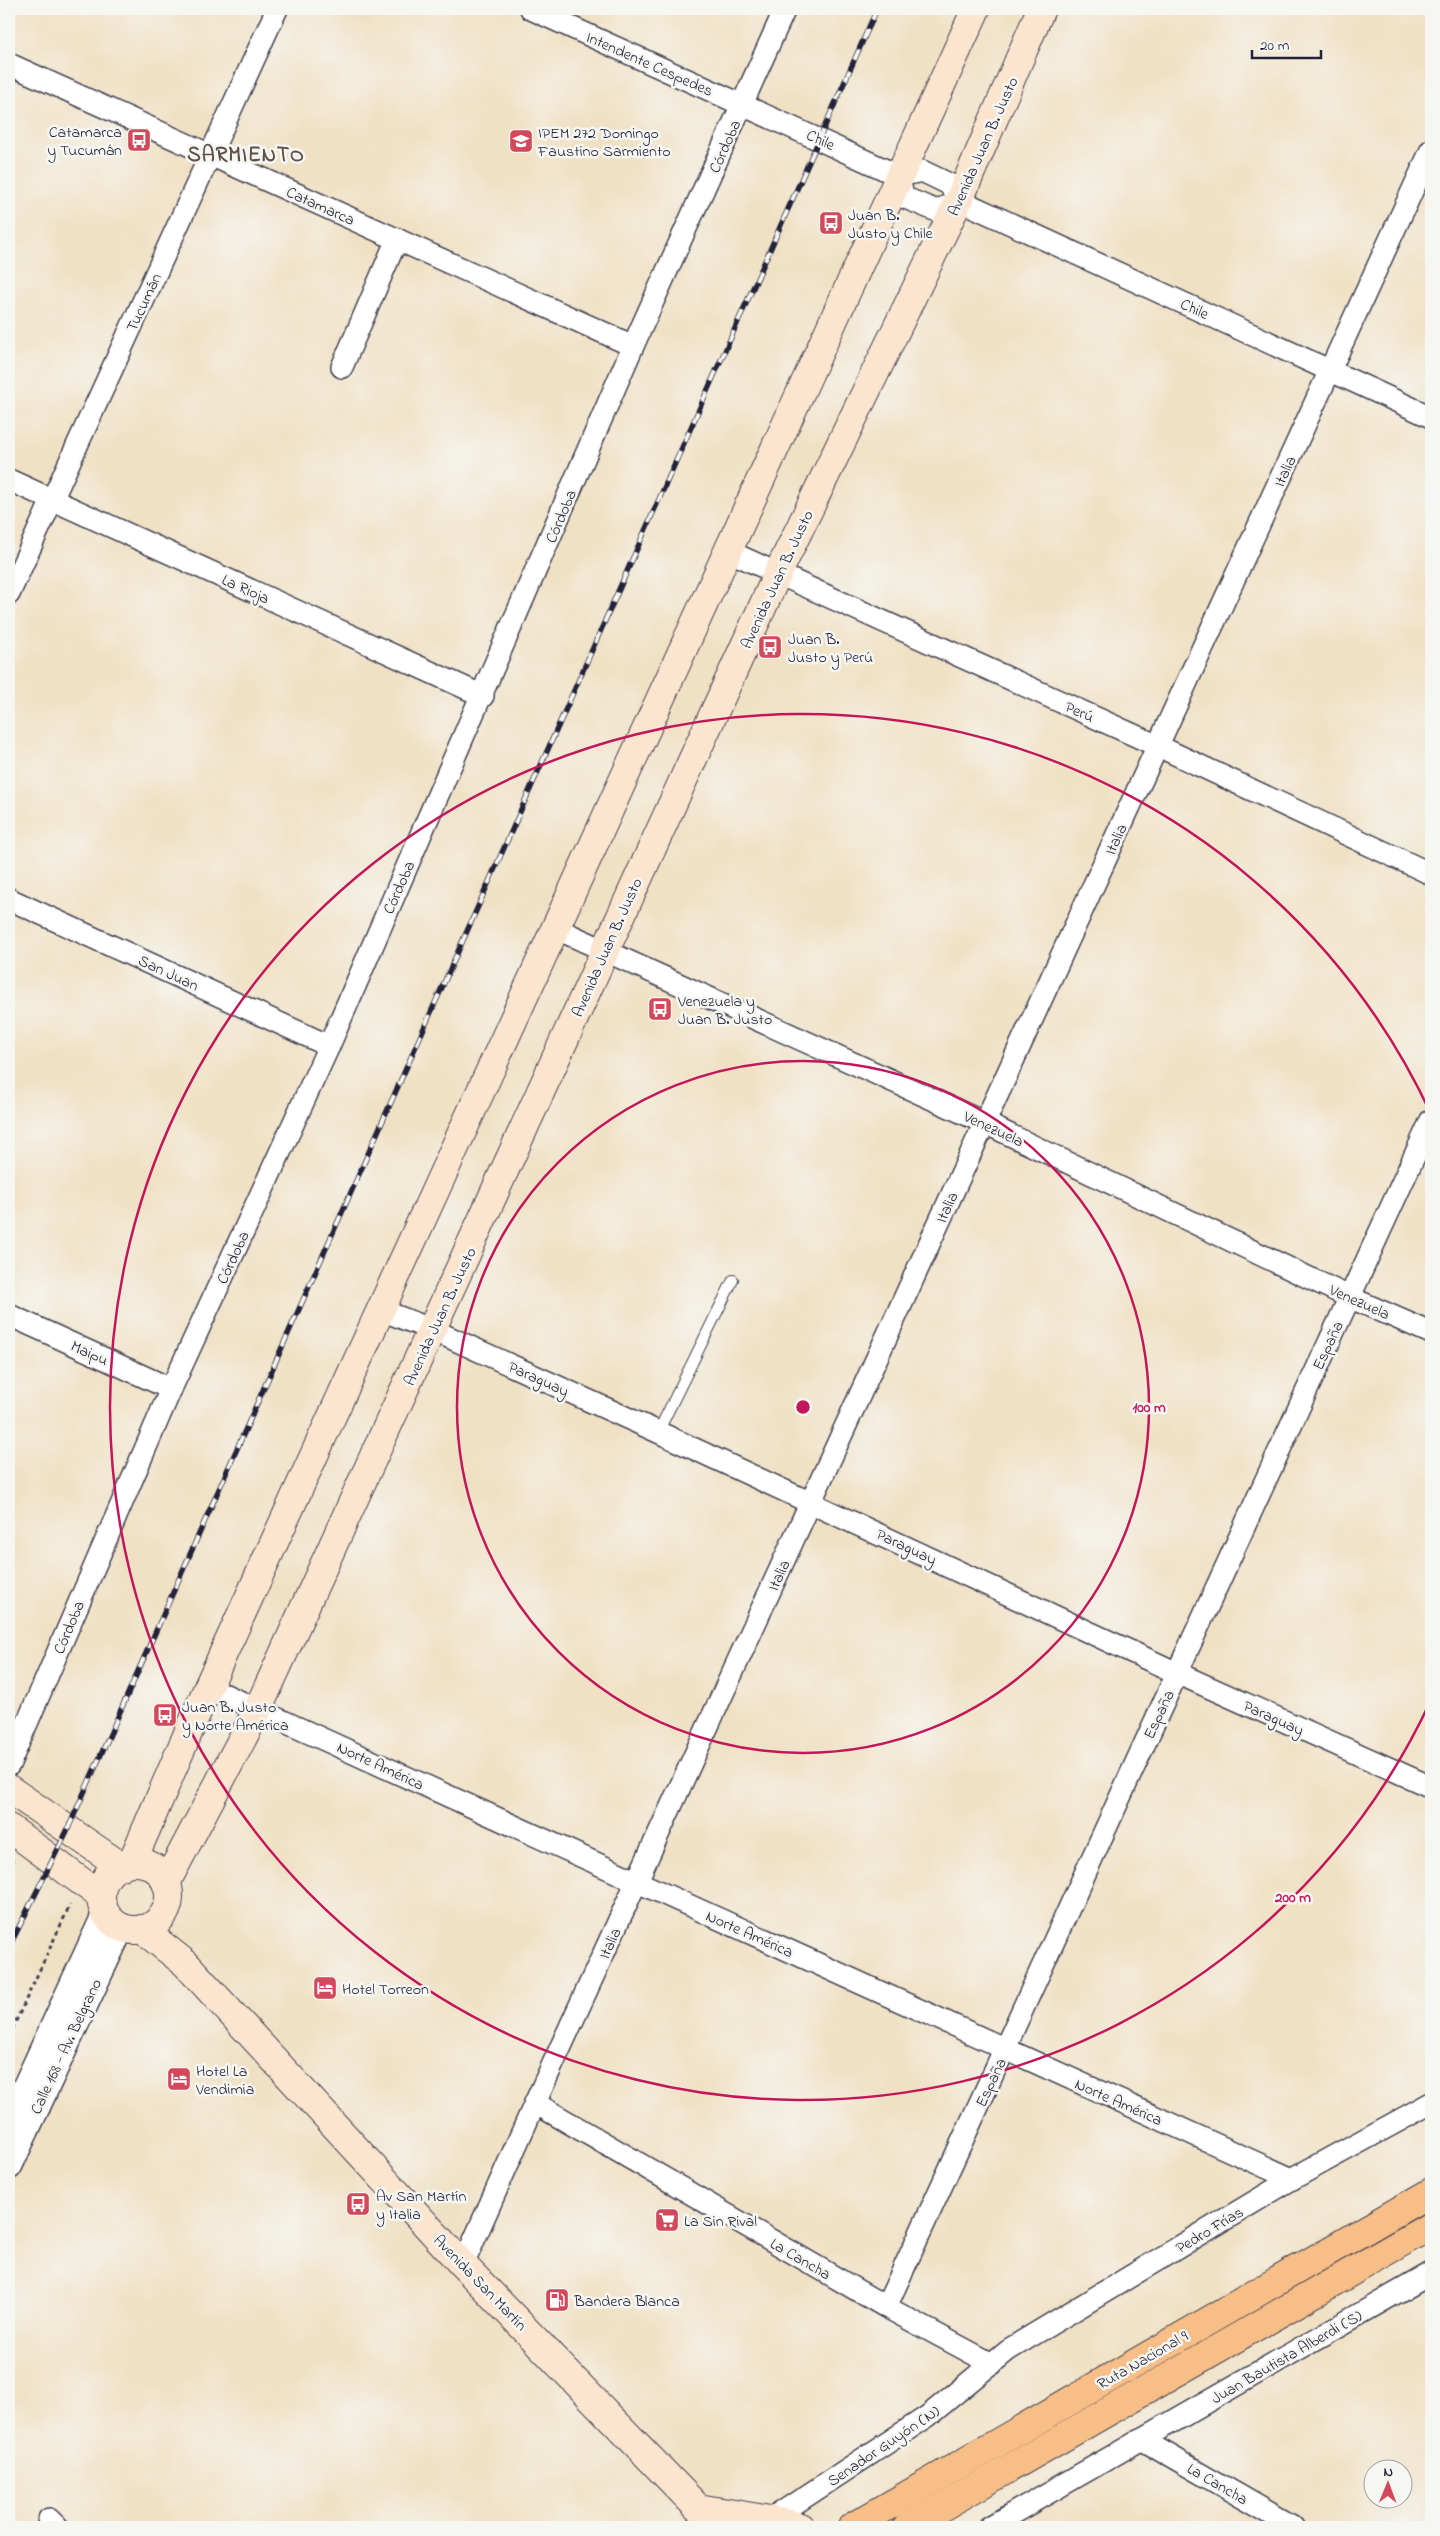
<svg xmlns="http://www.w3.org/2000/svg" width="1440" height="2536" viewBox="0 0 1440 2536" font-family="'Indie Flower',sans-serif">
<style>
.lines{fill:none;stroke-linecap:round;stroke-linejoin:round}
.service-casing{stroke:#413f50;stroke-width:12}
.minor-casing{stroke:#413f50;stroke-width:24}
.tertiary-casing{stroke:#413f50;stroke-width:29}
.secondary-casing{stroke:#413f50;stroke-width:30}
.trunk-casing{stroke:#413f50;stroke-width:30}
.path{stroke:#413f50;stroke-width:3;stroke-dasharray:4 4;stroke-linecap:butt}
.service{stroke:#fff;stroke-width:10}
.minor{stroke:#fff;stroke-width:21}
.tertiary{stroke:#fff;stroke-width:26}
.secondary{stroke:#fce5cf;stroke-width:28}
.trunk{stroke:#f7be87;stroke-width:28}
.rail-casing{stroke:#22223b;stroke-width:5.5}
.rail{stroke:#f6f6f2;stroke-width:4;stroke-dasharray:11;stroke-linecap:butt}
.ring{fill:none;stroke:#c2185b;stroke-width:2.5}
.labels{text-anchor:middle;stroke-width:5;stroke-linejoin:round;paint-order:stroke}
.street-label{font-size:16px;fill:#22223b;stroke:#f6f6f2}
.poi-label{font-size:16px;fill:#22223b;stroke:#f6f6f2;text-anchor:start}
.district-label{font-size:21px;font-weight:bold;letter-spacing:1px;fill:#61514d;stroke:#f6f6f2}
.centre{fill:#c2185b;stroke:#f6f6f2;stroke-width:2.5}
.ring-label{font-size:15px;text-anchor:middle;font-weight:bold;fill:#c2185b;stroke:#f6f6f2;stroke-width:5;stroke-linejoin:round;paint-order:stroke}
</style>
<rect width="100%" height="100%" fill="#f6f6f2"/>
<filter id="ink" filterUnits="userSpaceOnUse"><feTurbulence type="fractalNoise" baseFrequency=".02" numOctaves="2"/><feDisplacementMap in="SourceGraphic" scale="10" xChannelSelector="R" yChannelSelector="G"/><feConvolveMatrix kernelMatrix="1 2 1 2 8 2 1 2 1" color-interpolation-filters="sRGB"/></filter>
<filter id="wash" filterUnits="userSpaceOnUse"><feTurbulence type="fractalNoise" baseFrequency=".0096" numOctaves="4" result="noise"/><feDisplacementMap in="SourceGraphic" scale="20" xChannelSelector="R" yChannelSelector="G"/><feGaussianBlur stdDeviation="1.12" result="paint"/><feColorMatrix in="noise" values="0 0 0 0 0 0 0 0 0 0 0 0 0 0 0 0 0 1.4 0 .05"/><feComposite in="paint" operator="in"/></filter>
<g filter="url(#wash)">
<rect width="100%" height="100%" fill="#f0e1c4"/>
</g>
<g filter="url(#ink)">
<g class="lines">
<defs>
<polyline id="service" points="658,1432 733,1280"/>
<g id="minor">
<polyline points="531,9 899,176 922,171 949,184 959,200 1431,417"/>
<polyline points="9,64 633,346"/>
<polyline points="899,176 903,197 937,211 959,200"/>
<polyline points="342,367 397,239"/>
<polyline points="9,480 483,696"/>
<polyline points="728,551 1158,746 1431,874"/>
<polyline points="9,594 277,9"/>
<polyline points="9,899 329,1046"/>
<polyline points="555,928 985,1123 1349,1297 1431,1333"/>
<polyline points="381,1310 433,1330 658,1432 1177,1673 1431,1787"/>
<polyline points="9,1315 171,1389"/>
<polyline points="208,1687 1292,2179"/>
<polyline points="9,1765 171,1389 329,1046 633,346 785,9"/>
<polyline points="535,2103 886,2307 992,2364"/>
<polyline points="463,2265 535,2103 1431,150"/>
<polyline points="886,2307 1431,1120"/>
<polyline points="1141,2439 1294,2527"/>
<polyline points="49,2519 57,2527"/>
<polyline points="770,2520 928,2416 1008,2350 1292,2179 1431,2103"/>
<polyline points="989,2527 1431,2273"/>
</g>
<g id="tertiary">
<polyline points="15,2110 106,1913"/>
<polyline points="9,2166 121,1927"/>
</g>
<g id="secondary">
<polyline points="9,1789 121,1866"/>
<polyline points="9,1828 101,1896"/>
<polyline points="132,1862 208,1687 976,9"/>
<circle cx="135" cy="1896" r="34"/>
<polyline points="166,1883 258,1709 778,573 959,200 1041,9"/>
<polyline points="142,1929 186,1964 463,2265 698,2508 770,2520"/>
<path d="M751,2524C770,2520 783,2521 801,2527"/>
</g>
<g id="trunk">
<polyline points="852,2527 1431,2192"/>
<polyline points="907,2527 1431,2226"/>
</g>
</defs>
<use href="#service" class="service-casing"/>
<use href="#minor" class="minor-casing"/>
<use href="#tertiary" class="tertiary-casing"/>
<use href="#secondary" class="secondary-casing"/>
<use href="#trunk" class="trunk-casing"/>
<g class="path">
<polyline points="9,1868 13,1860"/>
<polyline points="9,2036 70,1905"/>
</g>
<use href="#service" class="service"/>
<use href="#minor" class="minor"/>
<use href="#tertiary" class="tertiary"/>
<use href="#secondary" class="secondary"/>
<use href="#trunk" class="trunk"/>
<defs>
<polyline id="rail" points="9,1947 67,1831 877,9"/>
</defs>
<use href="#rail" class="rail-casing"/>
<use href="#rail" class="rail"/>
</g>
</g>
<g class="ring">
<circle cx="803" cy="1407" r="346"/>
<path d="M1431 1700A693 693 0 1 1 1431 1114"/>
</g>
<defs>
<symbol id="bus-square" viewBox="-11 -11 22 22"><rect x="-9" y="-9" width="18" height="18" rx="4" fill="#d1495b" stroke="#f6f6f2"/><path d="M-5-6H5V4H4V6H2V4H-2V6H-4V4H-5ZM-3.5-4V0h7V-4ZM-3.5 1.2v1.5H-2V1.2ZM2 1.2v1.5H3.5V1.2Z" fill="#fff"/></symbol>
<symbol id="school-square" viewBox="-11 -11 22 22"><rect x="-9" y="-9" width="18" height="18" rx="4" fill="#d1495b" stroke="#f6f6f2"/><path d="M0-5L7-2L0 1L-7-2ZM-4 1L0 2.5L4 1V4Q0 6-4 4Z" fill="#fff"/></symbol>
<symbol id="hotel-square" viewBox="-11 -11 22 22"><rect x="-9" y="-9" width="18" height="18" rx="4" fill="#d1495b" stroke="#f6f6f2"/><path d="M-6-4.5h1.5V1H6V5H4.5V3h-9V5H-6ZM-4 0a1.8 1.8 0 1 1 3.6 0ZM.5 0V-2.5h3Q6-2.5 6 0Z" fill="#fff"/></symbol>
<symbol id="supermarket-square" viewBox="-11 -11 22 22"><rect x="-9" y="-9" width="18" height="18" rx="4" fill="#d1495b" stroke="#f6f6f2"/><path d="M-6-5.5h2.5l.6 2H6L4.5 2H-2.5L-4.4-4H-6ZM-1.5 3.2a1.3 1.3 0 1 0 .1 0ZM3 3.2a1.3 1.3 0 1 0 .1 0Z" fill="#fff"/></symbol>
<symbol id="fuel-square" viewBox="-11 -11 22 22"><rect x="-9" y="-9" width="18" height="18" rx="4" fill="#d1495b" stroke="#f6f6f2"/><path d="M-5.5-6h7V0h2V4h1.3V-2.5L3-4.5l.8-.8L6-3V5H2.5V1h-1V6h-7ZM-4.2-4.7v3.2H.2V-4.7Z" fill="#fff"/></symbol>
</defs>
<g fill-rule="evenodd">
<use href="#bus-square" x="125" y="126" width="28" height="28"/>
<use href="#school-square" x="507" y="127" width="28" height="28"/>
<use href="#bus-square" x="817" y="209" width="28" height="28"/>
<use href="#bus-square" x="756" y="633" width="28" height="28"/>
<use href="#bus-square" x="646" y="995" width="28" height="28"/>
<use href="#bus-square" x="151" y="1701" width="28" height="28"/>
<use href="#hotel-square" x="311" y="1974" width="28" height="28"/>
<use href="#hotel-square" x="165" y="2065" width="28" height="28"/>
<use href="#bus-square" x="344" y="2190" width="28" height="28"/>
<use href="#supermarket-square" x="653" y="2206" width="28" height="28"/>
<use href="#fuel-square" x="543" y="2286" width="28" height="28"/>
</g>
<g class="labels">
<g class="street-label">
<text transform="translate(650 63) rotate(24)" y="6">Intendente Cespedes</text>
<text transform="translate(821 139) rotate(24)" y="6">Chile</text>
<text transform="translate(724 146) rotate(-66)" y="6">Córdoba</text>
<text transform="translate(982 146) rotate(-66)" y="6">Avenida Juan B. Justo</text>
<text transform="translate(321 205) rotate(24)" y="6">Catamarca</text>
<text transform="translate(143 302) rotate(-65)" y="6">Tucumán</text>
<text transform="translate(1195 308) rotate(24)" y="6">Chile</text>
<text transform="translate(1284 471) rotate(-65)" y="6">Italia</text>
<text transform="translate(560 516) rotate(-67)" y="6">Córdoba</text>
<text transform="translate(776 579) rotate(-65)" y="6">Avenida Juan B. Justo</text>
<text transform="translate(246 588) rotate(24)" y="6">La Rioja</text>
<text transform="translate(1080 711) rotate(24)" y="6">Perú</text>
<text transform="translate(1115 839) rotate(-65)" y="6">Italia</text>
<text transform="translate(398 887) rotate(-66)" y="6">Córdoba</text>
<text transform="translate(606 947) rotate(-66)" y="6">Avenida Juan B. Justo</text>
<text transform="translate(169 972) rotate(25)" y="6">San Juan</text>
<text transform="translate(994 1128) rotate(25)" y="6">Venezuela</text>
<text transform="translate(946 1207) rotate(-65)" y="6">Italia</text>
<text transform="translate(232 1257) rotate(-65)" y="6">Córdoba</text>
<text transform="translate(1360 1301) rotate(24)" y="6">Venezuela</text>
<text transform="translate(439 1316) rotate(-65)" y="6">Avenida Juan B. Justo</text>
<text transform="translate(1327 1345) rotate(-65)" y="6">España</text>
<text transform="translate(90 1352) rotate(24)" y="6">Maipu</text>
<text transform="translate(539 1378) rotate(24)" y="6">Paraguay</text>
<text transform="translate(907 1546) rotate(25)" y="6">Paraguay</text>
<text transform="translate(778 1575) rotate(-65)" y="6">Italia</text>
<text transform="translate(68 1627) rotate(-67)" y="6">Córdoba</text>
<text transform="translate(1158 1714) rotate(-65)" y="6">España</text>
<text transform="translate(1274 1717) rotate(24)" y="6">Paraguay</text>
<text transform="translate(381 1765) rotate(25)" y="6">Norte América</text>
<text transform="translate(750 1933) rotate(24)" y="6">Norte América</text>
<text transform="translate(609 1943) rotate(-65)" y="6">Italia</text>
<text transform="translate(65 2046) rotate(-65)" y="6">Calle 168 - Av. Belgrano</text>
<text transform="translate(990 2082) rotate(-65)" y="6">España</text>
<text transform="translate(1119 2101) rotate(24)" y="6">Norte América</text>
<text transform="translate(1209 2229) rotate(-31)" y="6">Pedro Frías</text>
<text transform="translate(801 2258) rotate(30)" y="6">La Cancha</text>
<text transform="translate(481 2282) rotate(46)" y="6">Avenida San Martín</text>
<text transform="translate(1286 2356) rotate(-30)" y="6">Juan Bautista Alberdi (S)</text>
<text transform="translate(1142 2359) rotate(-30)" y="6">Ruta Nacional 9</text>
<text transform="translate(883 2445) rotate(-34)" y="6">Senador Guyón (N)</text>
<text transform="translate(1218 2483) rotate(30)" y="6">La Cancha</text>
</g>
<g class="poi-label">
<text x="122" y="137" text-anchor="end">Catamarca<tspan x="122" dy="18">y Tucumán</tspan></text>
<text x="538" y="138">IPEM 272 Domingo<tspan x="538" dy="18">Faustino Sarmiento</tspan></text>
<text x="848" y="220">Juan B.<tspan x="848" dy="18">Justo y Chile</tspan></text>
<text x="788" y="644">Juan B.<tspan x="788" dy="18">Justo y Perú</tspan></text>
<text x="678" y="1006">Venezuela y<tspan x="678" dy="18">Juan B. Justo</tspan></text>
<text x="182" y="1712">Juan B. Justo<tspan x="182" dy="18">y Norte América</tspan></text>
<text x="342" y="1994">Hotel Torreon</text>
<text x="196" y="2076">Hotel La<tspan x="196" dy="18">Vendimia</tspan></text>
<text x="376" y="2201">Av San Martín<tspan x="376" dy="18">y Italia</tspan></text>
<text x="684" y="2226">La Sin Rival</text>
<text x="574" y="2306">Bandera Blanca</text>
</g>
<g class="district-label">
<text x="246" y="161">SARMIENTO</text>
</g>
</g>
<circle cx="803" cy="1407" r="8" class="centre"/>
<g class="ring-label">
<text x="1149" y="1412">100 m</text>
<text x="1293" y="1902">200 m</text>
</g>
<rect width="1440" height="2536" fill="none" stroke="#f6f6f2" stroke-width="30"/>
<g transform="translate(1388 2484) rotate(1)"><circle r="24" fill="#f6f6f2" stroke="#a1a1a9"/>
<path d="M0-4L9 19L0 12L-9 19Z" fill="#d1495b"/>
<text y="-8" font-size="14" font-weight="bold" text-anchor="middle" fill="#22223b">N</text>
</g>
<path d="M1252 50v8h69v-8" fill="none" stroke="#22223b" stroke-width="2.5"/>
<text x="1260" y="50" font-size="15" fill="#22223b" stroke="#f6f6f2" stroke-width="4" paint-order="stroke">20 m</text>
</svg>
